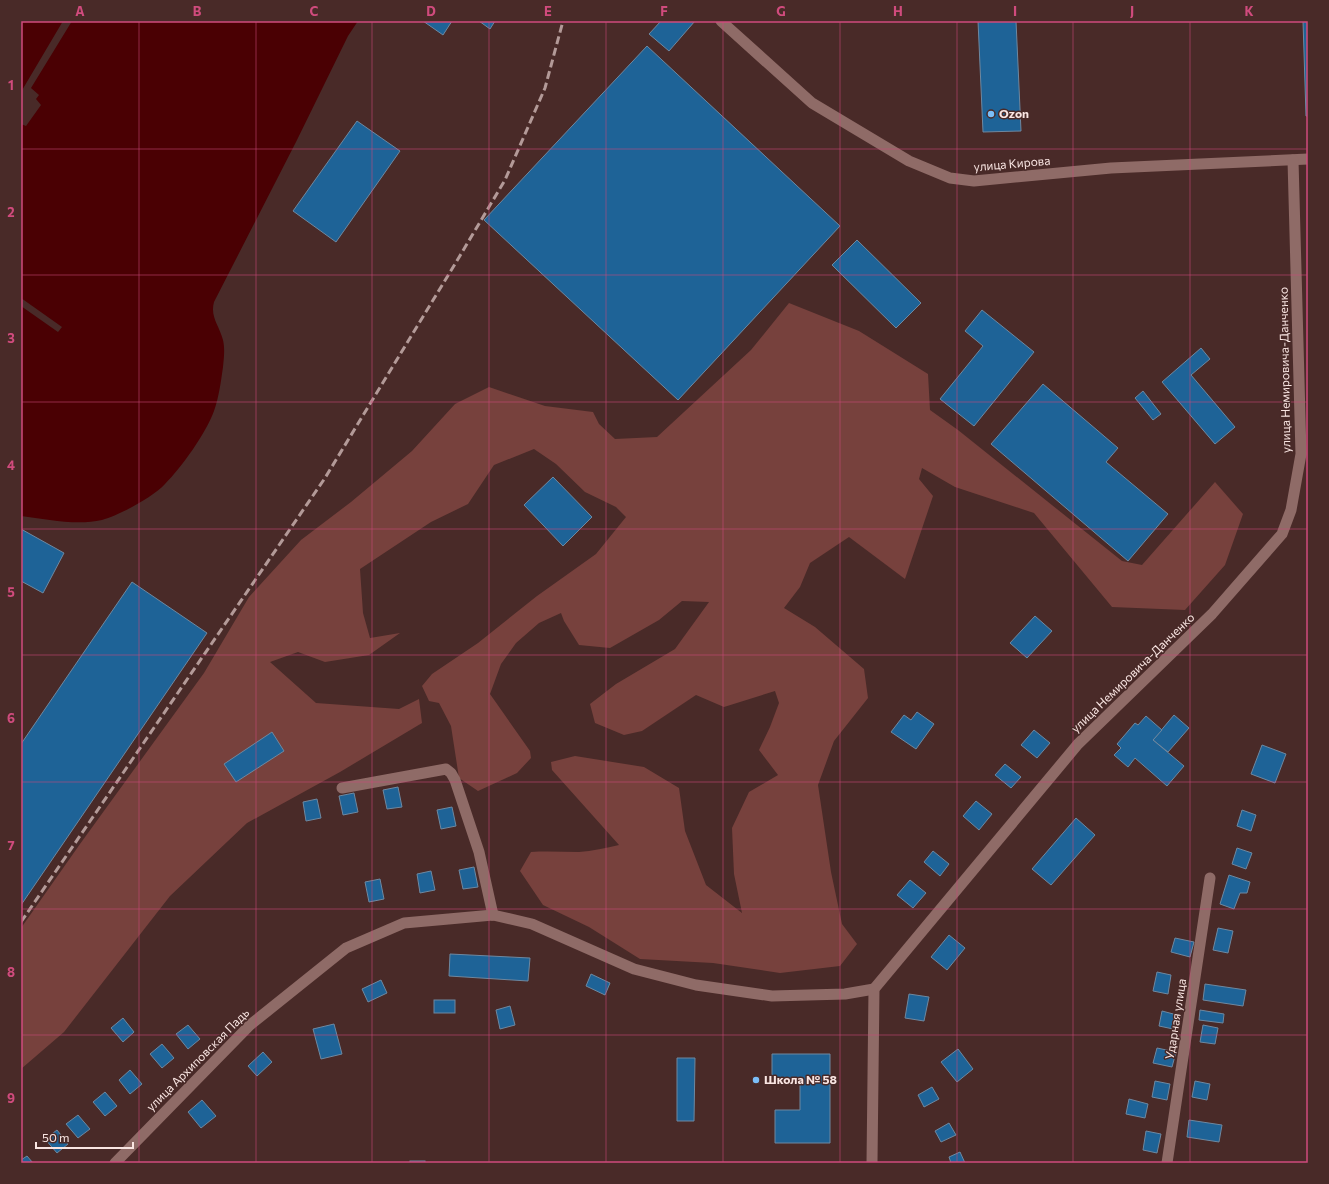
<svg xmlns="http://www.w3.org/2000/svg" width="1329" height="1184" viewBox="0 0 1329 1184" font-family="Commissioner,sans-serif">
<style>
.green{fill:#77413d}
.water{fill:#4a0003}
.pier{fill:#492a28}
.building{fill:#1e6397;stroke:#6e88a0}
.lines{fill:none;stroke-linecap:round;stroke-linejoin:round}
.minor{stroke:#8f6b67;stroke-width:11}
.rail{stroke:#b39a98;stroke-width:3;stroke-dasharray:8 4;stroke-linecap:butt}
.grid{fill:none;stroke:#d04b7d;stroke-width:1;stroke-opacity:0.55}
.poi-dot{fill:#7bbef8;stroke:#492a28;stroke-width:1.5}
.labels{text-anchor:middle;stroke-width:3;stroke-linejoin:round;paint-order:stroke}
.poi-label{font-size:12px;font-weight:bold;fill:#f9e5e2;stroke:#492a28;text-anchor:start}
.street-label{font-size:12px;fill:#f9e5e2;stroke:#492a28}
.neatline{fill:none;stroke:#d04b7d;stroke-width:1.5}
.grid-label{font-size:13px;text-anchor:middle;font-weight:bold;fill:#d04b7d}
</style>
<rect width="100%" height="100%" fill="#492a28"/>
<path class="green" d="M789,303L859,331L928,374L930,410L958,430L1122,561L1142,565L1215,482L1243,514L1225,565L1185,610L1112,607L1034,513L955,487L922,468L919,479L933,496L905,579L849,537L810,563L800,587L784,608L815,627L864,669L868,698L834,741L818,785L831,872L842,924L857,944L840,966L780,973L713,963L640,959L589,927L543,905L520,871L531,852C547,851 563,852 579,852C592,851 606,848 619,845L552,770L551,762L575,756L644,767L679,788L685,831L706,885L742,913L734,874L732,828L749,792L778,775L759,750L770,727L779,703L775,691L724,707L696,695L642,731L624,735L595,723L590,704L616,684L675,649L709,602L682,601L659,620L610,648L579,645L564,621L561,613L539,623L516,643L501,664L490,694L530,751L531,758L517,773L478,791L459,778L451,726L439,703L429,701L422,686L432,674L478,643L537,596L596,554L626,517L616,507L585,492L556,464L534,449L494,465L468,504L431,522L360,569L363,613L370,638L400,633L369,655L325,662L298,652L270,662L316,703L399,709L419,699L422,723L340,772L247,823L170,896L64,1032L21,1069V928L80,844L204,673L249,597L301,540L351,502L412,451L455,404L489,387L545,406L593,412L599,424L615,439L657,437L751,350Z"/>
<path class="water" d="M21,21H358L348,36L296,142L214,302C210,317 219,325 223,340C225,349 224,357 223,367C221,381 219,397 214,411C206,433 182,467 165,484C153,497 120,515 102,520C76,526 47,519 21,516Z"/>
<g class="pier">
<polygon points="63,21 72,21 31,88 39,95 36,99 41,105 26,126 21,124 21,92"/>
<polygon points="21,298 62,327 58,332 21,306"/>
</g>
<g class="building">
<polygon points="423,21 452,21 443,35"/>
<polygon points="479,21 495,21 490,29"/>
<polygon points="661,21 695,21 669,51 649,34"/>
<polygon points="978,21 1016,21 1021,131 983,132"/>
<polygon points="1303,21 1308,21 1308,116 1306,116"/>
<polygon points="647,46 840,226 678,400 484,220"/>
<polygon points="357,121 400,151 336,242 293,211"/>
<polygon points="857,240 921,303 896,328 832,265"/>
<polygon points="982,310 1034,352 974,426 940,399 983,346 965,331"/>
<polygon points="1201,348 1210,359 1191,375 1235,427 1215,444 1162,382"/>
<polygon points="1043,384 1118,448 1106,462 1168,514 1128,561 991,444"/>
<polygon points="1143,391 1161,414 1153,420 1135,398"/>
<polygon points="553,477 592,517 563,546 524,505"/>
<polygon points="21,529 64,553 43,593 21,581"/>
<polygon points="132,582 207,633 21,905 21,744"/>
<polygon points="1035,616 1052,631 1027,658 1010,643"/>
<polygon points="917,712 934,724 916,749 891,732 904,715 911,720"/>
<polygon points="1174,715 1189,728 1168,752 1153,740"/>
<polygon points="1146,716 1162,730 1153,740 1184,766 1167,786 1135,758 1128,767 1114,755 1121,748 1117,744 1135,723 1138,725"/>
<polygon points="1034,730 1050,743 1037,758 1021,745"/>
<polygon points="272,732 284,751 236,782 224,764"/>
<polygon points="1262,745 1286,754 1275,783 1251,774"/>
<polygon points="1005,764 1021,777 1011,788 995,775"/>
<polygon points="398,787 402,807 387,809 383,790"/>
<polygon points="354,793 358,812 343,815 339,796"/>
<polygon points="317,799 321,818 306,821 303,802"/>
<polygon points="976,801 992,814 979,830 963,816"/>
<polygon points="452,807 456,826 441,829 437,810"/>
<polygon points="1242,810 1256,815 1251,831 1237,826"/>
<polygon points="1076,818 1095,835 1051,885 1032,869"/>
<polygon points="1237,848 1252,853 1246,869 1232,864"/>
<polygon points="933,851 949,864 940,876 924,862"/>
<polygon points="474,867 478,887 463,889 459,870"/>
<polygon points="431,871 435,890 420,893 417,874"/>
<polygon points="1229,875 1250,882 1247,893 1240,893 1234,909 1220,904"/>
<polygon points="380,879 384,899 369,902 365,882"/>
<polygon points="910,880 926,893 913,908 897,895"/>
<polygon points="1218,928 1233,931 1228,953 1213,950"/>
<polygon points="949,935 965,948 947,970 931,957"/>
<polygon points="1175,938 1194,942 1190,957 1171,952"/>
<polygon points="450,954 530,958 528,981 449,976"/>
<polygon points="1157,972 1171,975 1168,994 1153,991"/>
<polygon points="591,974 610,983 605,995 586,986"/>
<polygon points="381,980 387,993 368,1002 362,989"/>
<polygon points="1205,984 1246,990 1243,1006 1203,1000"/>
<polygon points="909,994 929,997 924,1021 905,1018"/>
<rect x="434" y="1000" width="21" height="13"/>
<polygon points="510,1006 515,1025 500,1029 496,1010"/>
<polygon points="1200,1010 1224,1014 1223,1023 1199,1020"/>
<polygon points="1162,1011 1181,1016 1178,1030 1159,1026"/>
<polygon points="123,1018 134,1032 123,1042 111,1028"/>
<polygon points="334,1024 342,1054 321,1059 313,1029"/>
<polygon points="188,1025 200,1039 188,1049 176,1034"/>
<polygon points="1203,1025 1218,1028 1215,1044 1200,1042"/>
<polygon points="162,1044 174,1058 162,1068 150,1054"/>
<polygon points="1157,1048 1176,1052 1172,1067 1153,1063"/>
<polygon points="958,1049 973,1069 957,1082 941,1062"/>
<polygon points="263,1052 272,1062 257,1076 248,1066"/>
<polygon points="772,1054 830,1054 830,1143 775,1143 775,1110 800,1110 800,1082 772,1082"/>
<polygon points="677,1058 695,1058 694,1121 677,1121"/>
<polygon points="130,1070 142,1084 130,1094 119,1080"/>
<polygon points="1155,1081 1170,1084 1167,1100 1152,1097"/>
<polygon points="1195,1081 1210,1084 1207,1100 1192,1097"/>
<polygon points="932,1087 939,1099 924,1107 918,1095"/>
<polygon points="105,1092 117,1106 105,1116 93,1102"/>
<polygon points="1129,1099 1148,1104 1145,1118 1126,1114"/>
<polygon points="202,1100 216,1116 201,1128 188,1112"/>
<polygon points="78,1115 90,1129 78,1138 66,1124"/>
<polygon points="1189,1120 1222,1125 1219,1142 1187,1137"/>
<polygon points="949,1123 956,1135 941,1142 935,1131"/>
<polygon points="57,1130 68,1144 57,1153 45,1139"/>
<polygon points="1146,1131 1161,1134 1157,1153 1143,1150"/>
<polygon points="960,1152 965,1163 951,1163 949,1157"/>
<polygon points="27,1156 33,1163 21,1163 21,1160"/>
<rect x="410" y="1161" width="15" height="2"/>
</g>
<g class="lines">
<g class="minor">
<polyline points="721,21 812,103 909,161 950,178 974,181 1111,168 1308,159"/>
<polyline points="342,788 446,769 451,773 455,780 479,852 493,915"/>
<polyline points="115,1163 250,1025 346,948 404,923 493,915 532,924 634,969 696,985 772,996 845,994 874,989"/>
<polyline points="872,1163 874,989 1078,744 1212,614 1282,534 1291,510 1301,454 1293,160"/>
<polyline points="1167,1163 1210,878"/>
</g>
<polyline class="rail" points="21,922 325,478 458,259 505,180 545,88 563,21"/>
</g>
<path class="grid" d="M139,21V1163M256,21V1163M372,21V1163M489,21V1163M606,21V1163M723,21V1163M840,21V1163M957,21V1163M1073,21V1163M1190,21V1163M21,149H1308M21,275H1308M21,402H1308M21,529H1308M21,655H1308M21,782H1308M21,909H1308M21,1035H1308"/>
<g class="poi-dot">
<circle cx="991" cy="114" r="4"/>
<circle cx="756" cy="1080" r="4"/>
</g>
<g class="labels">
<g class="poi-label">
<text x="999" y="118">Ozon</text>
<text x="764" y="1084">Школа № 58</text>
</g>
<g class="street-label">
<text transform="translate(1012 164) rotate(-5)" y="4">улица Кирова</text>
<text transform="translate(1285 370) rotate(-91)" y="4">улица Немировича-Данченко</text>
<text transform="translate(1133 673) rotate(-44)" y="4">улица Немировича-Данченко</text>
<text transform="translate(1176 1019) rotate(-81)" y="4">Ударная улица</text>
<text transform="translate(198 1060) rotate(-45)" y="4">улица Архиповская Падь</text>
</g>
</g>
<rect width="1329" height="1184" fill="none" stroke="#492a28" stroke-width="44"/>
<path d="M36 1142v6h97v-6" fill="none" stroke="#f9e5e2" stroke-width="2"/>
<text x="42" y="1142" font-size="12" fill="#f9e5e2" stroke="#492a28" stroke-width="3" paint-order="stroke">50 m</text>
<rect x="22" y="22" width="1285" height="1140" class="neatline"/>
<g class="grid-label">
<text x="80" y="16">A</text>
<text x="197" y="16">B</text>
<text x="314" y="16">C</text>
<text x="431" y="16">D</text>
<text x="548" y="16">E</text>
<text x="664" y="16">F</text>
<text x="781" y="16">G</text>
<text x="898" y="16">H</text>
<text x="1015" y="16">I</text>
<text x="1132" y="16">J</text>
<text x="1249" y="16">K</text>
<text x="11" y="90">1</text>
<text x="11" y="217">2</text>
<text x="11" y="343">3</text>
<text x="11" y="470">4</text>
<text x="11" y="597">5</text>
<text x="11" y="723">6</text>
<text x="11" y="850">7</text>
<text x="11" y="977">8</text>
<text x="11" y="1103">9</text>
</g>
</svg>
